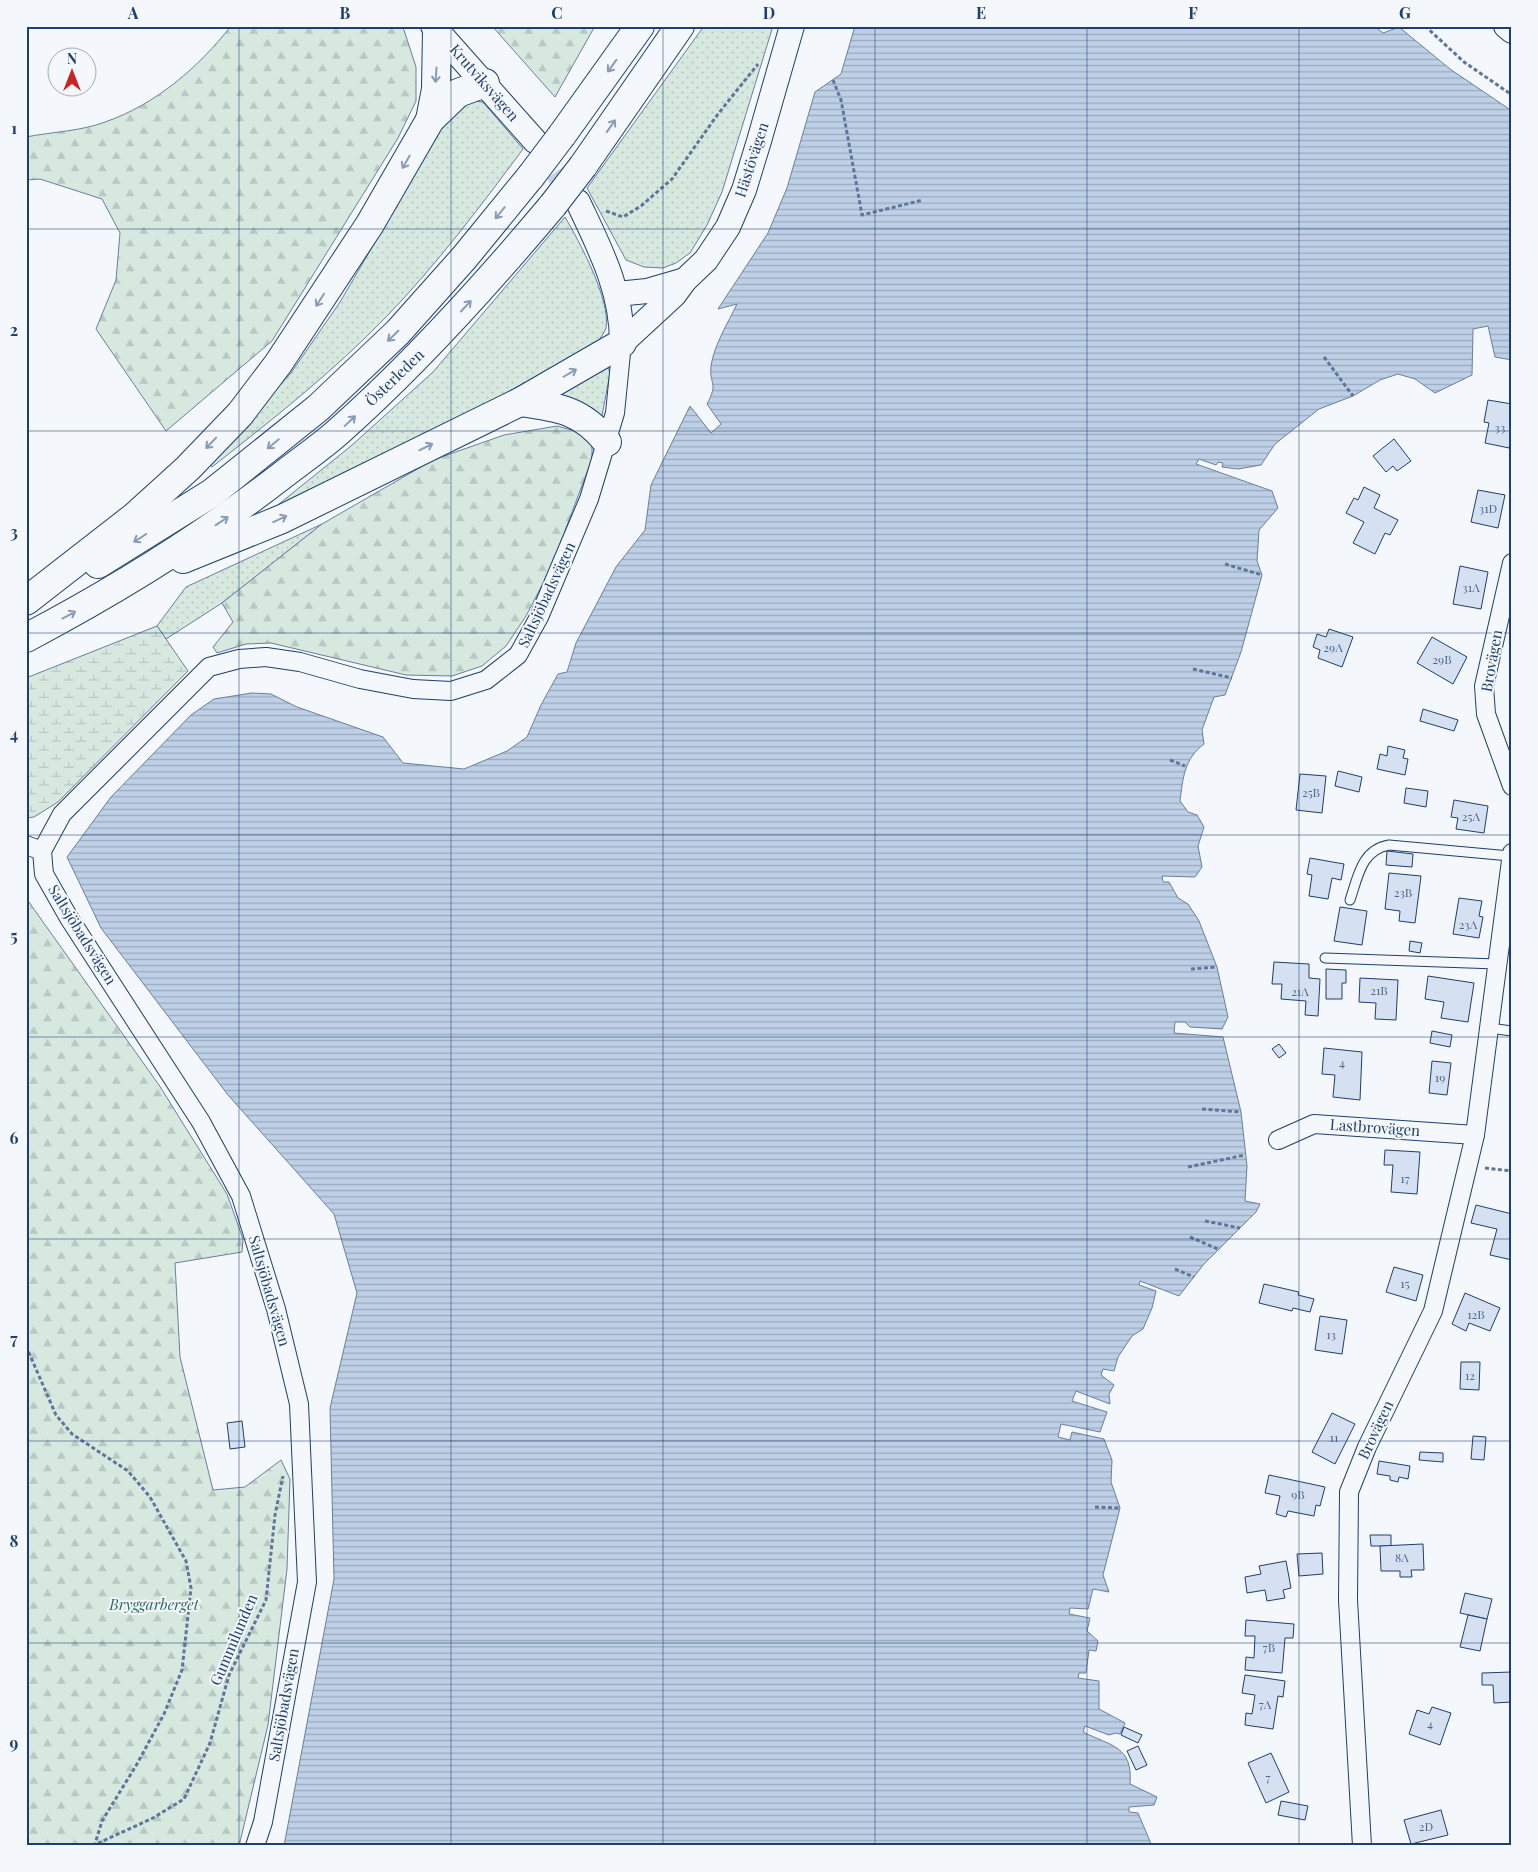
<svg xmlns="http://www.w3.org/2000/svg" width="1538" height="1872" viewBox="0 0 1538 1872" font-family="'Playfair Display',serif">
<style>
.grass{fill:url(#grass-dots);stroke:#687fa3}
.forest{fill:url(#forest-firs);stroke:#687fa3}
.wetland{fill:url(#wetland-marsh);stroke:#687fa3}
.water{fill:url(#water-rules);stroke:#687fa3}
.building{fill:#d5e0f0;stroke:#1d3f73}
.lines{fill:none;stroke-linecap:round;stroke-linejoin:round}
.secondary-tunnel{stroke:#c9d2e0;stroke-width:24;stroke-dasharray:24 12;stroke-linecap:butt}
.lane-casing{stroke:#1d3f73;stroke-width:11}
.street-casing{stroke:#1d3f73;stroke-width:20}
.secondary-casing{stroke:#1d3f73;stroke-width:26}
.highway-casing{stroke:#1d3f73;stroke-width:30}
.path{stroke:#5e769c;stroke-width:3;stroke-dasharray:4 2.5;stroke-linecap:butt}
.lane{stroke:#f4f7fb;stroke-width:9}
.street{stroke:#f4f7fb;stroke-width:18}
.secondary{stroke:#f4f7fb;stroke-width:24}
.highway{stroke:#f4f7fb;stroke-width:28}
.highway-bridge-casing{stroke:#1d3f73;stroke-width:30;stroke-linecap:butt}
.highway-bridge{stroke:#f4f7fb;stroke-width:28}
.oneway{stroke:#889bb7}
.grid{fill:none;stroke:#1d3f73;stroke-width:1;stroke-opacity:0.55}
.labels{text-anchor:middle;stroke-width:4;stroke-linejoin:round;paint-order:stroke}
.number-label{font-size:12px;fill:#4b6792}
.street-label{font-size:15px;fill:#1d3f73;stroke:#f4f7fb}
.park-label{font-size:15px;font-style:italic;fill:#2c6c60;stroke:#f4f7fb}
.neatline{fill:none;stroke:#1d3f73;stroke-width:2}
.grid-label{font-size:16px;text-anchor:middle;font-weight:bold;fill:#1d3f73}
</style>
<defs>
<pattern id="grass-dots" width="8" height="8" patternUnits="userSpaceOnUse" patternTransform="scale(1.25)"><rect width="8" height="8" fill="#d7e8df"/><path d="M2 2h.1M6 6h.1" fill="none" stroke="#b8c8c3" stroke-width="1.8" stroke-linecap="round"/></pattern>
<pattern id="forest-firs" width="22" height="20" patternUnits="userSpaceOnUse" patternTransform="scale(1.25)"><rect width="22" height="20" fill="#d7e8df"/><path d="M5 1l3.5 6h-7zM16 11l3.5 6h-7z" fill="#b8c8c3"/></pattern>
<pattern id="wetland-marsh" width="20" height="14" patternUnits="userSpaceOnUse" patternTransform="scale(1.25)"><rect width="20" height="14" fill="#d7e8df"/><path d="M1 5h8M5 5V1M11 12h8M15 12V8" fill="none" stroke="#b8c8c3"/></pattern>
<pattern id="water-rules" width="6" height="5" patternUnits="userSpaceOnUse" patternTransform="scale(1.25)"><rect width="6" height="5" fill="#bed0e5"/><path d="M0 2.5h6" fill="none" stroke="#9aaabe"/></pattern>
</defs>
<rect width="100%" height="100%" fill="#f4f7fb"/>
<g class="grass">
<polygon points="704,26 773,26 722,192 707,225 690,253 676,263 663,268 644,267 626,260 587,188"/>
<path d="M472,101L483,102L523,149C480,207 437,264 387,316C333,372 273,419 212,467L209,462L291,373L340,302L446,121L461,106Z"/>
<path d="M565,217C579,241 611,300 606,328C605,332 600,338 598,342L499,397L282,508L279,504L351,446L433,372Z"/>
<polygon points="604,368 608,368 610,373 601,421 552,396"/>
<polygon points="322,524 222,603 166,639 157,626 186,587"/>
</g>
<g class="forest">
<path d="M231,26H401L404,30L416,67V101L398,138L272,341L166,431L96,329L116,280L120,233L102,199L40,179L26,180V137C51,132 82,131 105,122C155,105 199,67 231,26Z"/>
<polygon points="492,26 595,26 555,97"/>
<polygon points="557,426 582,433 592,443 592,459 551,568 526,616 506,646 482,666 452,676 406,675 271,643 246,644 217,653 213,647 233,622 222,603 322,524 433,460 504,435"/>
<polygon points="26,898 159,1085 227,1194 243,1239 242,1252 175,1263 180,1357 213,1490 245,1487 281,1460 290,1479 287,1569 268,1725 239,1846 26,1846"/>
</g>
<polygon class="wetland" points="157,626 188,671 58,802 34,817 26,818 26,678"/>
<path class="water" d="M855,26H1374L1383,33L1399,27L1450,69L1512,111V360L1495,357L1488,326L1473,329L1472,375L1435,393L1415,379L1398,374L1380,380L1353,396L1319,409L1275,444L1261,465L1238,469L1222,467L1223,463L1218,462L1216,465L1199,459L1196,464L1272,491L1278,508L1259,530L1257,561L1262,575L1241,652L1225,695L1214,697L1202,730L1204,744C1184,759 1183,778 1180,801L1188,812L1197,815L1204,827L1198,846L1202,867L1195,877L1162,876L1163,882H1169L1178,898L1188,904L1199,921L1217,967L1228,1017L1222,1029L1190,1027L1185,1022H1175L1174,1033L1223,1037L1241,1112L1247,1166L1245,1201L1260,1204L1256,1212L1204,1264L1179,1296L1140,1281L1139,1285L1156,1291L1152,1308L1143,1329L1132,1336L1118,1357L1114,1371L1103,1369L1101,1375L1114,1385L1109,1394L1110,1404L1076,1391L1072,1401L1107,1412L1100,1432L1061,1424L1058,1437L1070,1440L1072,1432L1104,1439L1112,1460L1111,1482L1120,1508L1103,1575L1109,1592L1093,1589L1088,1609L1070,1608L1069,1614L1090,1618L1087,1631L1098,1641L1096,1651L1089,1650L1086,1673H1079L1078,1678L1099,1681V1709L1125,1723L1120,1734L1116,1733L1109,1735L1085,1726L1083,1732C1111,1746 1133,1746 1130,1784L1157,1797L1154,1805L1129,1807V1812L1138,1813L1152,1846H284L334,1579L330,1408L357,1293L334,1214L228,1095L101,928L67,857L111,797L191,715L214,699L252,693L271,694L297,707L383,737L403,763L464,769L507,751L527,737L541,705L558,674L567,672L576,643L616,567L645,530L651,485L690,406L711,433L721,424L707,404C719,382 709,385 711,366C714,345 728,323 737,304L718,309L768,233L787,188L815,92L841,74Z"/>
<g class="building">
<polygon points="1488,400 1512,404 1512,433 1509,448 1485,443 1489,423 1484,422"/>
<polygon points="1394,439 1411,461 1397,471 1393,466 1386,472 1373,456"/>
<polygon points="1364,487 1380,495 1374,508 1398,520 1390,535 1385,533 1375,554 1353,543 1364,522 1346,513 1354,498 1358,500"/>
<polygon points="1478,490 1505,495 1498,528 1471,522"/>
<polygon points="1460,566 1488,572 1481,609 1453,604"/>
<polygon points="1329,629 1353,637 1342,667 1318,658 1320,650 1313,647 1317,634 1326,637"/>
<polygon points="1432,637 1467,657 1453,684 1417,663"/>
<polygon points="1423,709 1458,720 1454,731 1420,721"/>
<polygon points="1388,746 1405,750 1403,758 1408,759 1405,775 1377,769 1380,754 1387,756"/>
<polygon points="1338,771 1362,777 1359,792 1335,786"/>
<polygon points="1300,774 1326,776 1322,813 1296,810"/>
<polygon points="1406,788 1428,791 1426,807 1404,803"/>
<polygon points="1454,800 1488,806 1484,833 1456,829 1458,818 1451,817"/>
<polygon points="1387,851 1413,854 1412,867 1386,865"/>
<polygon points="1310,858 1344,864 1341,880 1332,878 1328,899 1309,896 1312,875 1307,874"/>
<polygon points="1389,873 1421,876 1415,923 1399,921 1400,911 1385,909"/>
<polygon points="1459,898 1482,901 1479,916 1483,917 1479,938 1453,934"/>
<polygon points="1340,907 1367,911 1362,945 1334,941"/>
<polygon points="1410,941 1422,943 1420,953 1409,951"/>
<polygon points="1274,962 1309,964 1309,978 1320,979 1318,1016 1305,1015 1306,1001 1281,999 1282,984 1272,984"/>
<polygon points="1326,969 1346,970 1346,983 1342,983 1342,999 1326,999"/>
<polygon points="1428,976 1474,983 1468,1022 1441,1018 1444,1002 1425,999"/>
<polygon points="1360,978 1398,980 1396,1020 1375,1019 1376,1003 1359,1002"/>
<polygon points="1432,1031 1452,1035 1450,1047 1430,1043"/>
<polygon points="1279,1044 1286,1053 1279,1058 1272,1049"/>
<polygon points="1324,1048 1362,1052 1360,1100 1333,1097 1335,1075 1322,1074"/>
<polygon points="1432,1061 1451,1063 1447,1095 1429,1093"/>
<polygon points="1385,1150 1420,1152 1417,1194 1391,1192 1393,1165 1384,1165"/>
<polygon points="1476,1205 1512,1214 1512,1260 1490,1255 1497,1229 1471,1223"/>
<polygon points="1394,1267 1423,1275 1416,1301 1386,1292"/>
<polygon points="1264,1284 1299,1292 1298,1295 1314,1299 1310,1312 1293,1308 1292,1311 1259,1303"/>
<polygon points="1465,1293 1500,1308 1490,1331 1469,1323 1466,1331 1452,1324"/>
<polygon points="1320,1316 1347,1320 1342,1354 1315,1350"/>
<polygon points="1461,1362 1480,1362 1479,1390 1460,1389"/>
<polygon points="1332,1413 1355,1424 1335,1464 1312,1452"/>
<polygon points="242,1421 245,1447 230,1449 227,1423"/>
<polygon points="1473,1436 1486,1437 1484,1460 1471,1459"/>
<polygon points="1420,1452 1443,1453 1443,1462 1419,1460"/>
<polygon points="1379,1461 1410,1466 1408,1479 1399,1477 1398,1482 1390,1480 1390,1476 1377,1474"/>
<polygon points="1269,1475 1325,1487 1320,1506 1316,1505 1314,1516 1288,1511 1286,1517 1276,1514 1280,1496 1265,1493"/>
<polygon points="1370,1535 1391,1535 1391,1546 1371,1546"/>
<polygon points="1423,1544 1424,1570 1411,1570 1412,1577 1400,1577 1400,1571 1381,1571 1380,1546"/>
<polygon points="1322,1553 1323,1574 1299,1576 1297,1554"/>
<polygon points="1286,1561 1291,1588 1283,1590 1285,1598 1267,1601 1265,1590 1247,1593 1245,1577 1261,1574 1259,1566"/>
<polygon points="1465,1593 1492,1599 1487,1619 1460,1613"/>
<polygon points="1468,1615 1487,1619 1480,1651 1460,1647"/>
<polygon points="1246,1620 1294,1624 1293,1638 1285,1638 1282,1673 1245,1670 1246,1657 1254,1658 1255,1636 1245,1636"/>
<polygon points="1512,1672 1512,1702 1494,1703 1493,1685 1482,1685 1482,1673"/>
<polygon points="1245,1675 1285,1681 1283,1697 1278,1696 1273,1729 1245,1725 1246,1713 1252,1714 1255,1695 1242,1693"/>
<polygon points="1432,1707 1451,1713 1440,1745 1409,1734 1417,1710 1429,1714"/>
<polygon points="1124,1727 1142,1735 1138,1743 1121,1735"/>
<polygon points="1138,1746 1147,1765 1136,1770 1127,1751"/>
<polygon points="1271,1753 1289,1792 1266,1803 1248,1763"/>
<polygon points="1281,1801 1308,1806 1305,1820 1278,1815"/>
<polygon points="1441,1810 1448,1835 1411,1844 1404,1820"/>
</g>
<g class="lines">
<polyline class="secondary-tunnel" points="536,142 577,201"/>
<defs>
<g id="lane">
<path d="M1350,900C1358,877 1361,850 1389,845L1510,856"/>
<polyline points="1325,958 1497,964"/>
<polyline points="1489,1028 1512,1031"/>
</g>
<g id="street">
<polyline points="1512,563 1484,686 1486,714 1512,786"/>
<polyline points="26,845 42,851"/>
<polyline points="1278,1140 1314,1124 1475,1135"/>
<polyline points="255,1846 263,1822 307,1582 299,1404 276,1309 241,1196 201,1122 69,918 44,874 42,851 62,814 209,667 239,659 266,657 300,662 360,679 413,689 451,691 486,680 518,655 539,617 589,499 615,413 622,343"/>
<polyline points="1362,1846 1348,1600 1349,1492 1367,1447 1433,1311 1475,1135 1512,853"/>
</g>
<g id="secondary">
<polyline points="433,26 535,141"/>
<polyline points="1506,26 1512,31"/>
<path d="M578,202C600,249 622,290 622,343"/>
<polyline points="617,294 647,291 685,280"/>
<polyline points="622,343 674,295 685,280 706,260 728,227 744,190 759,141 792,26"/>
</g>
<g id="highway">
<polyline points="430,120 436,89 437,30"/>
<polyline points="562,135 640,26"/>
<polyline points="583,166 680,26"/>
<path d="M520,402C558,407 582,410 607,442"/>
<polyline points="183,559 282,519 520,402 622,343"/>
<polyline points="98,564 212,493 318,408 398,332 464,258 531,176"/>
<polyline points="26,601 134,517 188,468 240,414 278,364 370,224 430,120 458,93 485,83"/>
<path d="M26,638C117,590 203,537 284,474C302,460 321,447 338,432C416,363 486,285 553,205"/>
</g>
</defs>
<use href="#lane" class="lane-casing"/>
<use href="#street" class="street-casing"/>
<use href="#secondary" class="secondary-casing"/>
<use href="#highway" class="highway-casing"/>
<g class="path">
<polyline points="1425,26 1464,62 1512,95"/>
<polyline points="833,80 841,100 862,215 923,200"/>
<polyline points="606,211 623,217 641,206 672,179 718,114 758,64"/>
<polyline points="1324,357 1353,396"/>
<polyline points="1225,564 1262,575"/>
<polyline points="1193,669 1232,678"/>
<polyline points="1170,760 1185,766"/>
<polyline points="1191,969 1217,967"/>
<polyline points="1202,1109 1241,1112"/>
<polyline points="1188,1167 1245,1155"/>
<polyline points="1485,1168 1512,1171"/>
<polyline points="1205,1221 1240,1228"/>
<polyline points="1190,1237 1220,1250"/>
<polyline points="1175,1269 1194,1277"/>
<polyline points="26,1346 56,1415 72,1434 128,1471 150,1497 186,1561 191,1588 182,1670 164,1714 137,1764 102,1821 95,1844"/>
<polyline points="1095,1507 1120,1508"/>
<polyline points="92,1846 153,1818 184,1799 210,1743 229,1675 266,1600 275,1515 283,1476"/>
</g>
<use href="#lane" class="lane"/>
<use href="#street" class="street"/>
<use href="#secondary" class="secondary"/>
<use href="#highway" class="highway"/>
<defs>
<g id="highway-bridge">
<polyline points="531,176 562,135"/>
<polyline points="553,205 583,166"/>
</g>
</defs>
<use href="#highway-bridge" class="highway-bridge-casing"/>
<use href="#highway-bridge" class="highway-bridge"/>
</g>
<defs><path id="oneway-shaft" d="M-6 0H5M1.5-3L5.5 0L1.5 3" fill="none" stroke-width="1.6" stroke-linecap="round" stroke-linejoin="round" transform="scale(1.25)"/></defs>
<g class="oneway">
<use href="#oneway-shaft" transform="translate(612 66) rotate(126)"/>
<use href="#oneway-shaft" transform="translate(436 75) rotate(94)"/>
<use href="#oneway-shaft" transform="translate(611 126) rotate(-55)"/>
<use href="#oneway-shaft" transform="translate(406 162) rotate(120)"/>
<use href="#oneway-shaft" transform="translate(500 213) rotate(129)"/>
<use href="#oneway-shaft" transform="translate(320 300) rotate(123)"/>
<use href="#oneway-shaft" transform="translate(466 306) rotate(-47)"/>
<use href="#oneway-shaft" transform="translate(393 336) rotate(136)"/>
<use href="#oneway-shaft" transform="translate(570 373) rotate(-30)"/>
<use href="#oneway-shaft" transform="translate(350 421) rotate(-43)"/>
<use href="#oneway-shaft" transform="translate(211 443) rotate(134)"/>
<use href="#oneway-shaft" transform="translate(273 444) rotate(141)"/>
<use href="#oneway-shaft" transform="translate(426 447) rotate(-26)"/>
<use href="#oneway-shaft" transform="translate(280 519) rotate(-25)"/>
<use href="#oneway-shaft" transform="translate(222 521) rotate(-33)"/>
<use href="#oneway-shaft" transform="translate(140 538) rotate(148)"/>
<use href="#oneway-shaft" transform="translate(69 615) rotate(-28)"/>
</g>
<path class="grid" d="M239,26V1846M451,26V1846M663,26V1846M875,26V1846M1087,26V1846M1299,26V1846M26,229H1512M26,431H1512M26,633H1512M26,835H1512M26,1037H1512M26,1239H1512M26,1441H1512M26,1643H1512"/>
<g class="labels">
<g class="number-label">
<text x="1500" y="432">33</text>
<text x="1488" y="513">31D</text>
<text x="1471" y="592">31A</text>
<text x="1333" y="652">29A</text>
<text x="1442" y="664">29B</text>
<text x="1311" y="797">25B</text>
<text x="1471" y="821">25A</text>
<text x="1403" y="897">23B</text>
<text x="1468" y="929">23A</text>
<text x="1379" y="995">21B</text>
<text x="1300" y="996">21A</text>
<text x="1342" y="1067">4</text>
<text x="1440" y="1082">19</text>
<text x="1405" y="1183">17</text>
<text x="1405" y="1288">15</text>
<text x="1476" y="1319">12B</text>
<text x="1331" y="1339">13</text>
<text x="1470" y="1380">12</text>
<text x="1334" y="1442">11</text>
<text x="1298" y="1499">9B</text>
<text x="1402" y="1562">8A</text>
<text x="1269" y="1652">7B</text>
<text x="1265" y="1709">7A</text>
<text x="1430" y="1728">4</text>
<text x="1268" y="1782">7</text>
<text x="1426" y="1831">2D</text>
</g>
<g class="street-label">
<text transform="translate(484 83) rotate(49)" y="5">Krutviksvägen</text>
<text transform="translate(752 160) rotate(-72)" y="5">Hästövägen</text>
<text transform="translate(395 378) rotate(-44)" y="5">Österleden</text>
<text transform="translate(547 595) rotate(-65)" y="5">Saltsjöbadsvägen</text>
<text transform="translate(1492 661) rotate(-80)" y="5">Brovägen</text>
<text transform="translate(82 935) rotate(58)" y="5">Saltsjöbadsvägen</text>
<text transform="translate(1375 1128) rotate(4)" y="5">Lastbrovägen</text>
<text transform="translate(269 1291) rotate(74)" y="5">Saltsjöbadsvägen</text>
<text transform="translate(1376 1430) rotate(-65)" y="5">Brovägen</text>
<text transform="translate(234 1640) rotate(-67)" y="5">Gummilunden</text>
<text transform="translate(284 1705) rotate(-80)" y="5">Saltsjöbadsvägen</text>
</g>
<g class="park-label">
<text x="154" y="1610">Bryggarberget</text>
</g>
</g>
<rect width="1538" height="1872" fill="none" stroke="#f4f7fb" stroke-width="55"/>
<g transform="translate(72 72)"><circle r="24" fill="#f4f7fb" stroke="#9eadc5"/>
<path d="M0-4L9 19L0 12L-9 19Z" fill="#c62828"/>
<text y="-8" font-size="14" font-weight="bold" text-anchor="middle" fill="#1d3f73">N</text>
</g>
<rect x="28" y="28" width="1482" height="1816" class="neatline"/>
<g class="grid-label">
<text x="133" y="19">A</text>
<text x="345" y="19">B</text>
<text x="557" y="19">C</text>
<text x="769" y="19">D</text>
<text x="981" y="19">E</text>
<text x="1193" y="19">F</text>
<text x="1405" y="19">G</text>
<text x="14" y="134">1</text>
<text x="14" y="336">2</text>
<text x="14" y="538">3</text>
<text x="14" y="740">4</text>
<text x="14" y="942">5</text>
<text x="14" y="1144">6</text>
<text x="14" y="1345">7</text>
<text x="14" y="1547">8</text>
<text x="14" y="1749">9</text>
</g>
</svg>
